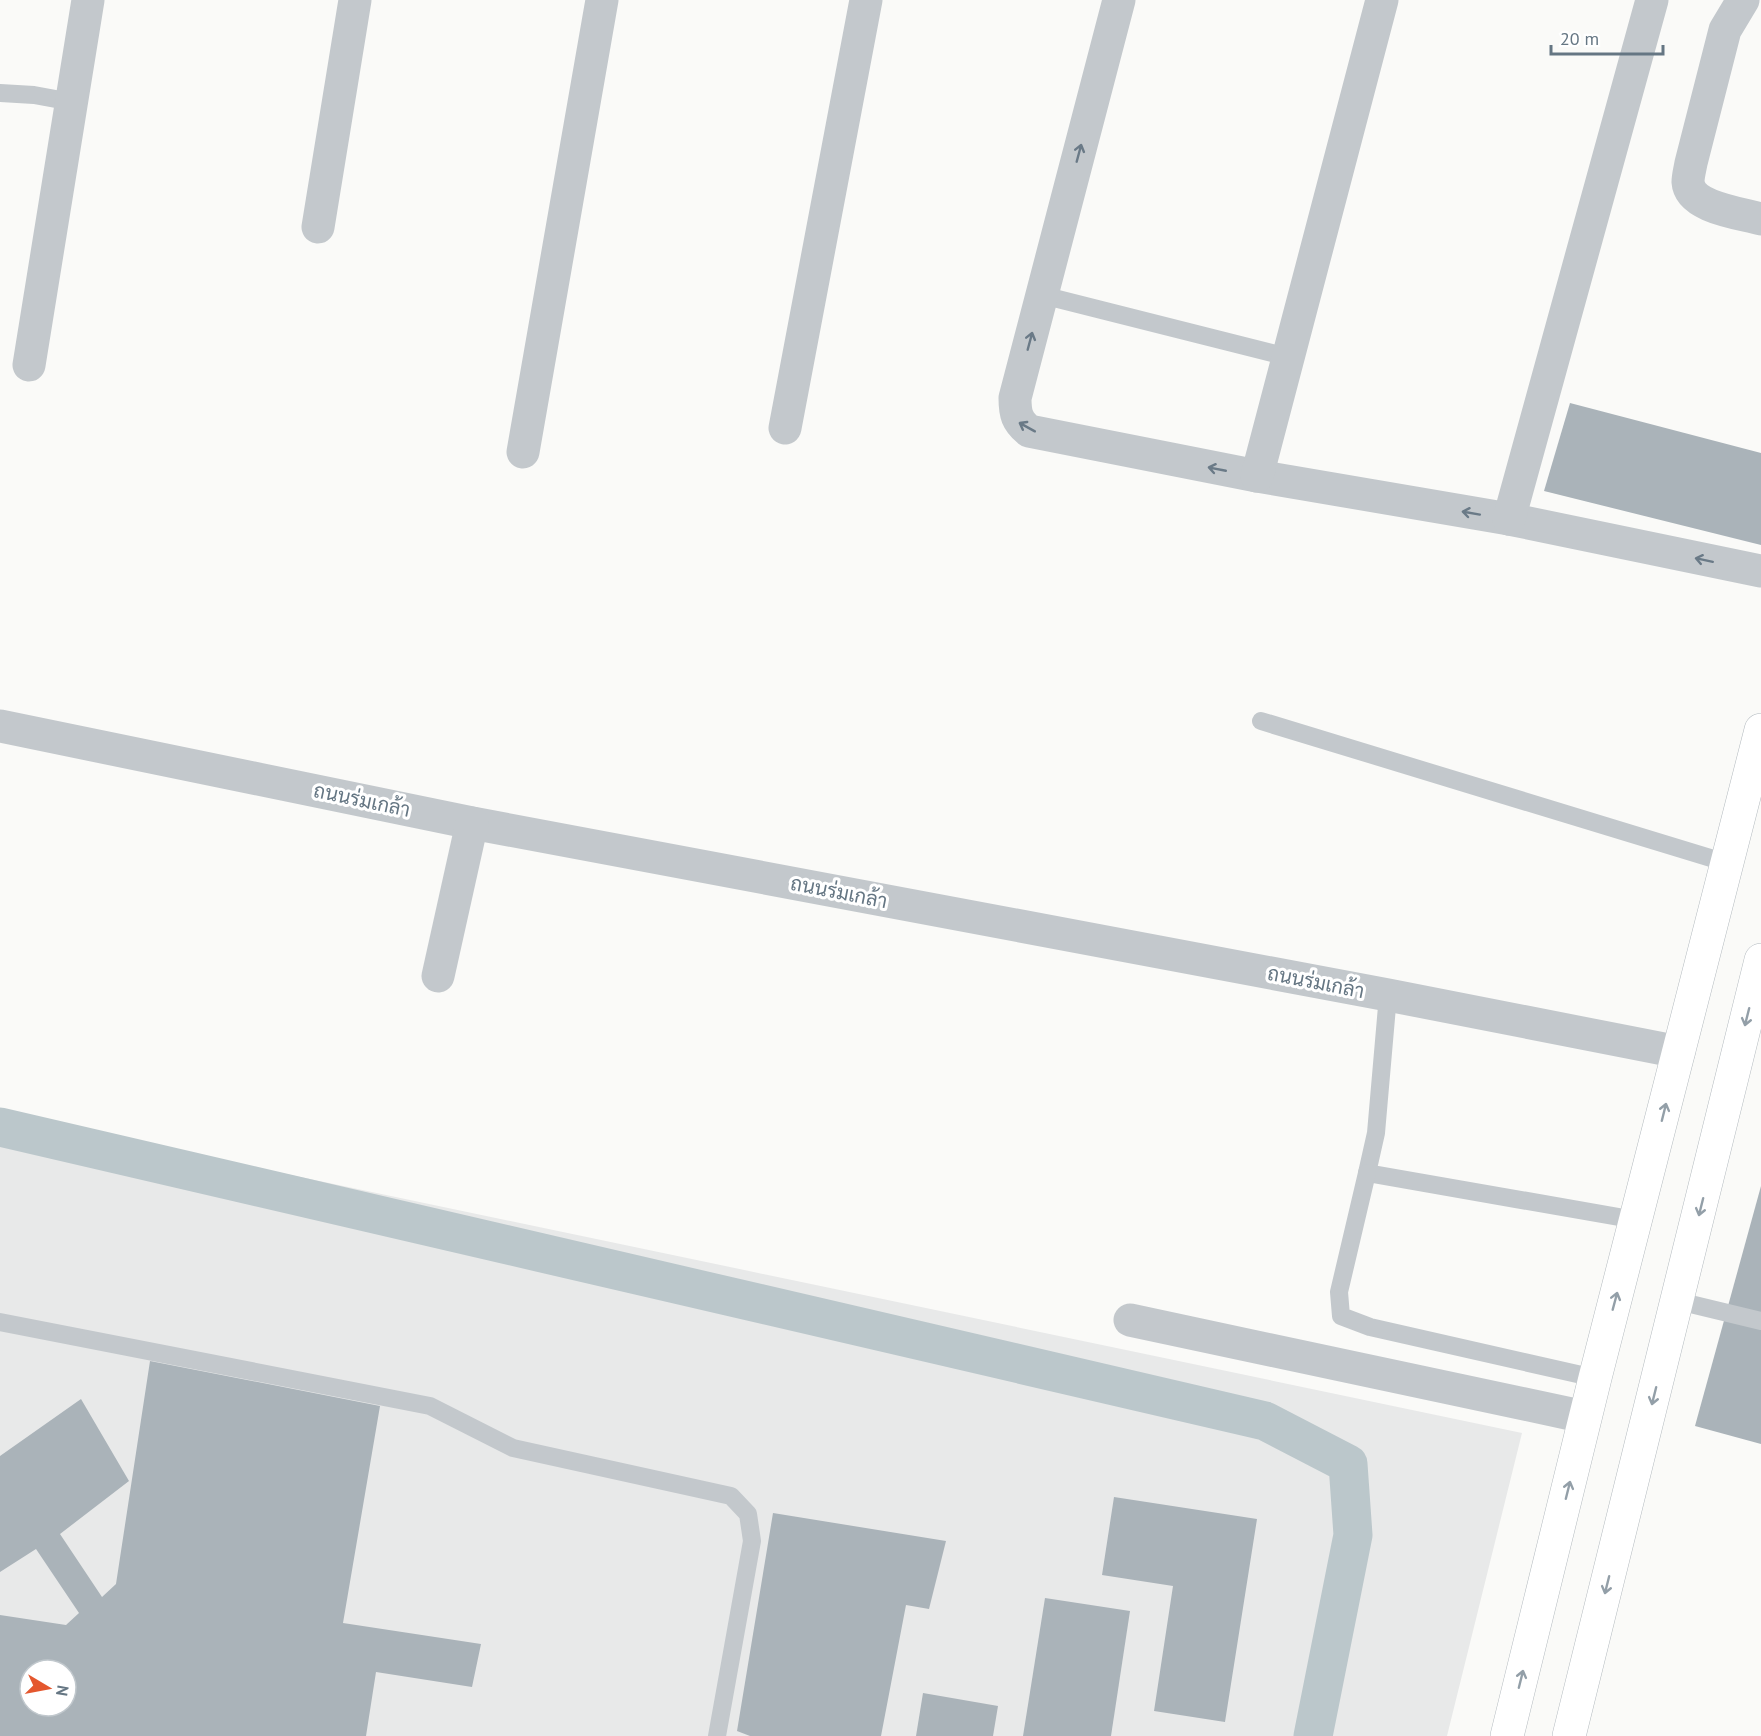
<svg xmlns="http://www.w3.org/2000/svg" width="1761" height="1736" viewBox="0 0 1761 1736" font-family="'PT Sans',Sarabun,sans-serif">
<style>
.built{fill:#e8e9e9;fill-rule:evenodd}
.lines{fill:none;stroke-linecap:round;stroke-linejoin:round}
.canal{stroke:#bbc7cb;stroke-width:39}
.building{fill:#aab3b9;fill-rule:evenodd}
.secondary-casing{stroke:#b3babf;stroke-width:34}
.lane{stroke:#c3c8cc;stroke-width:18}
.street{stroke:#c3c8cc;stroke-width:33}
.secondary{stroke:#fff;stroke-width:33}
.oneway{stroke:#6a7a87}
.oneway2{stroke:#939fa8}
.labels{text-anchor:middle;stroke-width:6;stroke-linejoin:round;paint-order:stroke}
.street-label{font-size:20px;fill:#657683;stroke:#fff}
</style>
<rect width="100%" height="100%" fill="#fafaf8"/>
<path class="built" d="M0,1114L1522,1433L1447,1736H0ZM30,1670H66V1706H30Z"/>
<g class="lines">
<polyline class="canal" points="0,1127 1265,1421 1348,1464 1353,1535 1313,1736"/>
</g>
<g class="building">
<polygon points="1570,403 1761,453 1761,545 1544,491"/>
<polygon points="1761,1186 1761,1444 1695,1426"/>
<path d="M150,1361L380,1406L343,1623L481,1644L472,1687L376,1672L366,1736H0V1615L66,1625L79,1613L36,1549L0,1572V1456L81,1399L129,1481L60,1534L102,1597L116,1584ZM30,1670H66V1706H30Z"/>
<polygon points="1114,1497 1257,1519 1225,1722 1154,1711 1173,1586 1102,1575"/>
<polygon points="773,1513 946,1541 929,1609 906,1605 881,1736 750,1736 737,1731"/>
<polygon points="1045,1598 1130,1611 1111,1736 1023,1736"/>
<polygon points="923,1693 998,1706 993,1736 916,1736"/>
</g>
<g class="lines">
<defs>
<g id="secondary">
<polyline points="1507,1736 1595,1378 1761,730"/>
<polyline points="1569,1736 1761,960"/>
</g>
</defs>
<use href="#secondary" class="secondary-casing"/>
<g class="lane">
<polyline points="0,93 34,95 72,102"/>
<polyline points="1042,295 1288,357"/>
<polyline points="1261,721 1727,863"/>
<polyline points="1388,995 1376,1133 1367,1173 1636,1220"/>
<polyline points="1367,1173 1339,1292 1341,1316 1370,1327 1595,1378"/>
<polyline points="1678,1301 1761,1321"/>
<polyline points="0,1322 430,1406 513,1448 731,1496 748,1514 752,1541 717,1736"/>
</g>
<g class="street">
<path d="M1119,0L1015,398C1015,414 1017,421 1029,431L1257,476L1509,519L1761,571"/>
<path d="M1743,0L1725,30L1691,163C1690,169 1688,176 1688,182C1690,208 1741,213 1761,219"/>
<polyline points="318,227 355,0"/>
<polyline points="29,365 88,0"/>
<polyline points="785,428 866,0"/>
<polyline points="523,452 602,0"/>
<polyline points="1257,476 1382,0"/>
<polyline points="1509,519 1652,0"/>
<polyline points="0,726 472,823 1388,995 1679,1052"/>
<polyline points="438,976 472,823"/>
<polyline points="1130,1320 1585,1417"/>
</g>
<use href="#secondary" class="secondary"/>
</g>
<defs><path id="oneway-shaft" d="M-6 0H5M1.5-3L5.5 0L1.5 3" fill="none" stroke-width="1.6" stroke-linecap="round" stroke-linejoin="round" transform="scale(1.5)"/></defs>
<g class="oneway">
<use href="#oneway-shaft" transform="translate(1079 153) rotate(-75)"/>
<use href="#oneway-shaft" transform="translate(1030 341) rotate(-75)"/>
<use href="#oneway-shaft" transform="translate(1027 427) rotate(-151)"/>
<use href="#oneway-shaft" transform="translate(1217 469) rotate(-169)"/>
<use href="#oneway-shaft" transform="translate(1471 513) rotate(-170)"/>
<use href="#oneway-shaft" transform="translate(1704 560) rotate(-168)"/>
</g>
<g class="oneway2">
<use href="#oneway-shaft" transform="translate(1747 1017) rotate(104)"/>
<use href="#oneway-shaft" transform="translate(1664 1112) rotate(-76)"/>
<use href="#oneway-shaft" transform="translate(1701 1207) rotate(104)"/>
<use href="#oneway-shaft" transform="translate(1615 1301) rotate(-75)"/>
<use href="#oneway-shaft" transform="translate(1654 1396) rotate(104)"/>
<use href="#oneway-shaft" transform="translate(1568 1490) rotate(-76)"/>
<use href="#oneway-shaft" transform="translate(1607 1585) rotate(104)"/>
<use href="#oneway-shaft" transform="translate(1521 1679) rotate(-76)"/>
</g>
<g class="labels">
<g class="street-label">
<text transform="translate(362 800) rotate(12)" y="7">ถนนร่มเกล้า</text>
<text transform="translate(839 892) rotate(11)" y="7">ถนนร่มเกล้า</text>
<text transform="translate(1316 982) rotate(11)" y="7">ถนนร่มเกล้า</text>
</g>
</g>
<g transform="translate(48 1688) rotate(100)"><circle r="28" fill="#ffffff" stroke="#c1c8cd" stroke-width="1.5"/>
<path d="M0-4.5L10 22L0 15L-10 22Z" fill="#e4572e"/>
<text y="-9" font-size="16" font-weight="bold" text-anchor="middle" fill="#657683">N</text>
</g>
<path d="M1551 45v9h112v-9" fill="none" stroke="#657683" stroke-width="3"/>
<text x="1560" y="45" font-size="18" fill="#657683" stroke="#ffffff" stroke-width="4.5" paint-order="stroke">20 m</text>
</svg>
